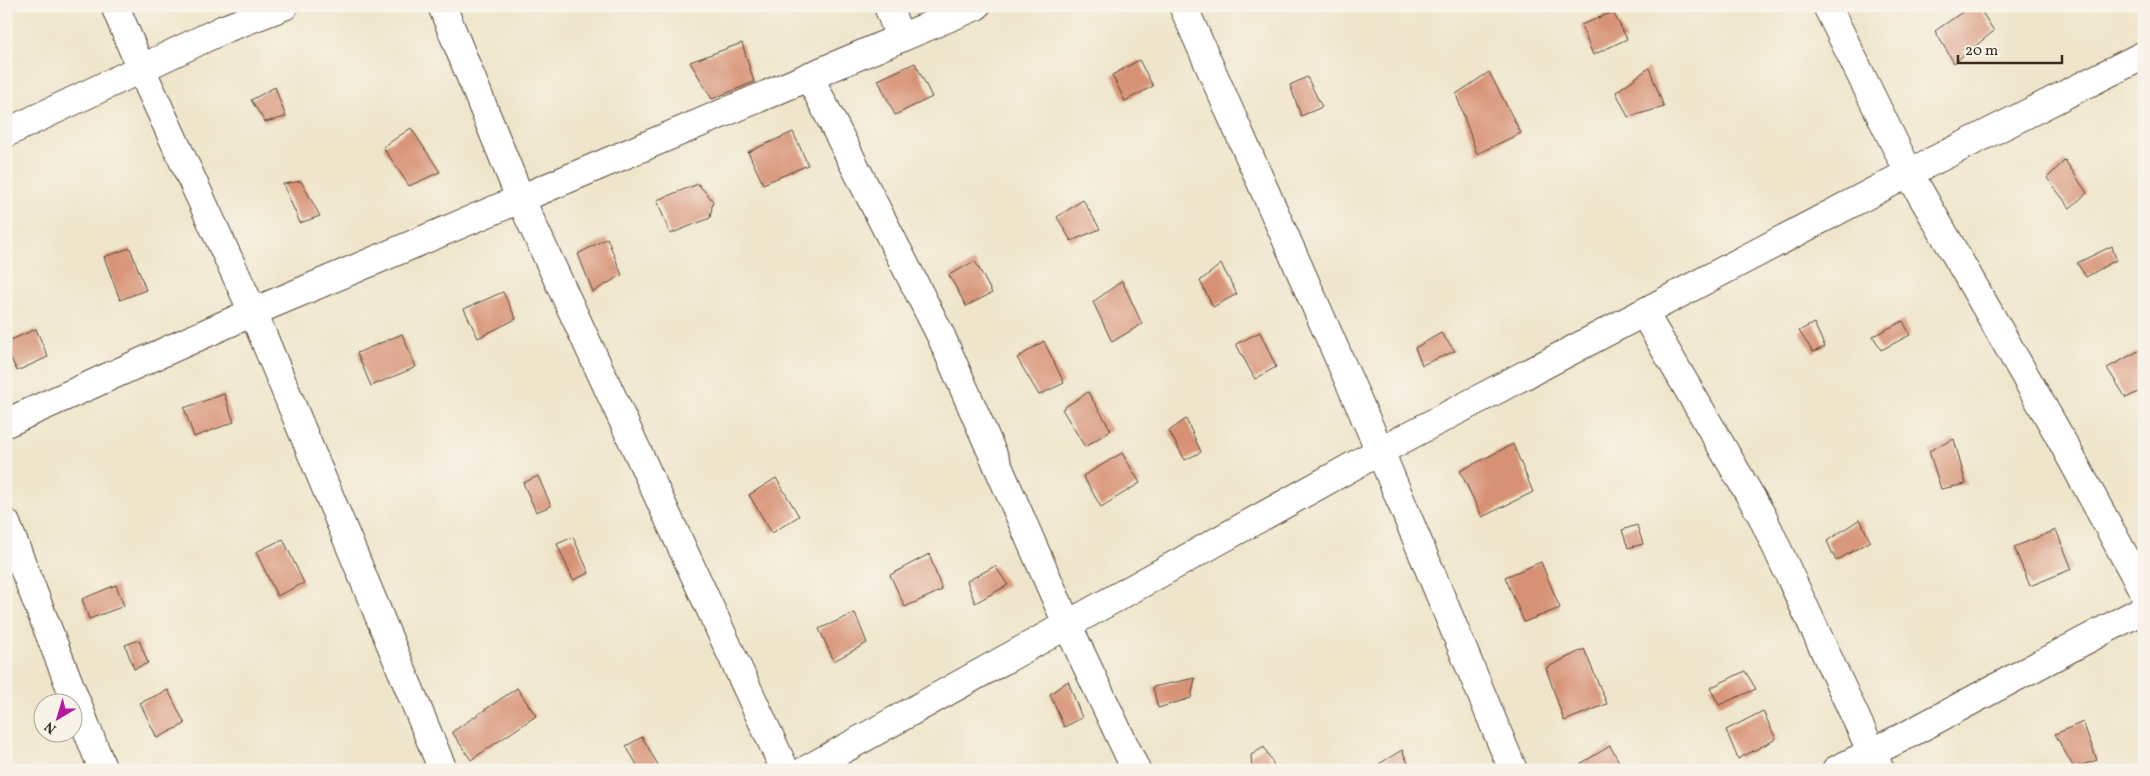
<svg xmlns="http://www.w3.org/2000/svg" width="2150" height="776" viewBox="0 0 2150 776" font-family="Vollkorn,serif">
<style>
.building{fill:#d79274}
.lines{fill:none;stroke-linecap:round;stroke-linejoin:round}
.minor-casing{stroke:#564638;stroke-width:30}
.tertiary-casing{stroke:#564638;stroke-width:30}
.minor{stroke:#fff;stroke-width:28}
.tertiary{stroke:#fff;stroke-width:28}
</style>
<rect width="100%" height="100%" fill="#f7f3e8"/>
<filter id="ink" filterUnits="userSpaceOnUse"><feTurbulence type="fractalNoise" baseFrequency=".02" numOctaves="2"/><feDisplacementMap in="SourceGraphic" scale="10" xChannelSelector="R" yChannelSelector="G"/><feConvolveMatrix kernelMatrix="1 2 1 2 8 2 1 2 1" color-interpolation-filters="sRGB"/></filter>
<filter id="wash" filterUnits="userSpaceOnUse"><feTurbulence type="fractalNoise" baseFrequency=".0096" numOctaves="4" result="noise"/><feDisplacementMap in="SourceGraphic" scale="20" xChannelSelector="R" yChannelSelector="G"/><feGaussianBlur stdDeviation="1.12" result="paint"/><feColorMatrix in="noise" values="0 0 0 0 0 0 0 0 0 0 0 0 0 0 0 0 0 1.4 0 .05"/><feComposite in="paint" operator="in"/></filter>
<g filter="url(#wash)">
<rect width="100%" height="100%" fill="#efe5ca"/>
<g id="blocks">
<g class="building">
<polygon points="1971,6 1978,6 1994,31 1954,63 1935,31"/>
<polygon points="1613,12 1627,39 1593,55 1581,25"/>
<polygon points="742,43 754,82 712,99 690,62"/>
<polygon points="1139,60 1153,86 1125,101 1112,75"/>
<polygon points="915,63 932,97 895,115 878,80"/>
<polygon points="1649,68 1664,107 1628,117 1616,92"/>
<polygon points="1489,72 1521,133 1477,154 1456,94"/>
<polygon points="1307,77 1322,107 1301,116 1290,85"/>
<polygon points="275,87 286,117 265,122 251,100"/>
<polygon points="411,128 440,172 409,186 383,147"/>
<polygon points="793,132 808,165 763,184 748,152"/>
<polygon points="2065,160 2087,193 2070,208 2047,178"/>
<polygon points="301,181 320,216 300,223 283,184"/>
<polygon points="698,184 713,201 710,218 670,234 657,200"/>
<polygon points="1083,200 1100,229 1071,241 1057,217"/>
<polygon points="607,238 622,275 593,292 578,254"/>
<polygon points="2112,246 2116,260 2086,277 2077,263"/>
<polygon points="130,248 146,290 120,300 104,257"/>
<polygon points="975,261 992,293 966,306 949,275"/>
<polygon points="1221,264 1237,294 1213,307 1200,281"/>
<polygon points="1122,281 1142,324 1112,342 1093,302"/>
<polygon points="503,292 516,319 478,338 464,309"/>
<polygon points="1903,321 1910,335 1881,350 1873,336"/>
<polygon points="1814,323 1825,347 1813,352 1799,331"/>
<polygon points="36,329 48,357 17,371 6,348 6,342"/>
<polygon points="1260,332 1276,367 1255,379 1236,344"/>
<polygon points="1441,333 1455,351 1422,365 1415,348"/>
<polygon points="402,334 416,367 371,386 357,353"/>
<polygon points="1044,341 1064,383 1039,395 1017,358"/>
<polygon points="2144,348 2144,389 2126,398 2107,368"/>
<polygon points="1088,392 1111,430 1085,447 1062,409"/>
<polygon points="224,394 234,422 194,437 184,408"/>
<polygon points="1186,419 1201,452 1185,460 1169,431"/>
<polygon points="1954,439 1966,484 1941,489 1929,451"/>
<polygon points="1513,444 1533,492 1482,517 1460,471"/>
<polygon points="1122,453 1140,483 1101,507 1083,476"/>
<polygon points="538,476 551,506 536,512 523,483"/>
<polygon points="776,478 799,516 772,533 749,495"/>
<polygon points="1860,519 1870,541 1836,561 1827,541"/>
<polygon points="1637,525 1643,544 1628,548 1622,530"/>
<polygon points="2056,530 2072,569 2030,586 2014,547"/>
<polygon points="573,537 589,573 573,580 557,544"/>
<polygon points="283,539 304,583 277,596 256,552"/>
<polygon points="929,554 942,590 905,607 890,575"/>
<polygon points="1541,562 1560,608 1524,622 1505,577"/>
<polygon points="995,566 1008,585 975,603 967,581"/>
<polygon points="116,585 124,606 89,619 82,599"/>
<polygon points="855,613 867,643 834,661 819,629"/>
<polygon points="139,640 148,663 134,669 125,645"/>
<polygon points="1584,649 1607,704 1564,721 1546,668"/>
<polygon points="1745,671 1756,689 1719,705 1710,688"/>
<polygon points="1195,678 1191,698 1158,708 1153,687"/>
<polygon points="1068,681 1082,718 1064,727 1050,694"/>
<polygon points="517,688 536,716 471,760 452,732"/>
<polygon points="168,690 185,724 157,738 140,703"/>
<polygon points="1763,711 1776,739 1738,759 1726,730"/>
<polygon points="2083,722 2097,760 2074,768 2055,734"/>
<polygon points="642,737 661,770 640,770 626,746"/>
<polygon points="1610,746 1624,770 1583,770 1580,764"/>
<polygon points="1264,747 1275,767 1269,770 1252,770 1251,755"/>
<polygon points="1402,750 1411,770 1375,770 1374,767"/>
</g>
</g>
</g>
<g filter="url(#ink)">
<use href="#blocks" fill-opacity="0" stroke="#564638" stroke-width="1"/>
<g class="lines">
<defs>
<g id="minor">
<polyline points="115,6 141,69 253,312 443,770"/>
<polyline points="888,6 900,38"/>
<polyline points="1183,6 1380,451 1513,770"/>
<polyline points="1827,6 1909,173 2056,430 2144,592"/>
<polyline points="809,76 941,336 1067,624 1136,770"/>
<polyline points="6,133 224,29 284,6"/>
<polyline points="1644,313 1762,516 1880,770"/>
<polyline points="6,423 253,312 976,6"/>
<polyline points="6,523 103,770"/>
<polyline points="806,770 1380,451 1909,173 2144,55"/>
<polyline points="1836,770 1905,736 2144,609"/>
</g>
<polyline id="tertiary" points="442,6 520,198 785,770"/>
</defs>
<use href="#minor" class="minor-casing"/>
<use href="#tertiary" class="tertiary-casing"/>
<use href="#minor" class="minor"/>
<use href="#tertiary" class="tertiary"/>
</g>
</g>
<rect width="2150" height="776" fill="none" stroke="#f7f3e8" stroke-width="25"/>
<g transform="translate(58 718) rotate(218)"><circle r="24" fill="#f7f3e8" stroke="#aca397"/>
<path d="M0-4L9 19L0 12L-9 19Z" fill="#b5179e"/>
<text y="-8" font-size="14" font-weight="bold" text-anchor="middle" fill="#3b2a1e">N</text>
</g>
<path d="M1958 55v8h104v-8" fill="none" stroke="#3b2a1e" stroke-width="2.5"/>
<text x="1965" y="55" font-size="15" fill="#3b2a1e" stroke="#f7f3e8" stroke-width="4" paint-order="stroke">20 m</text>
</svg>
